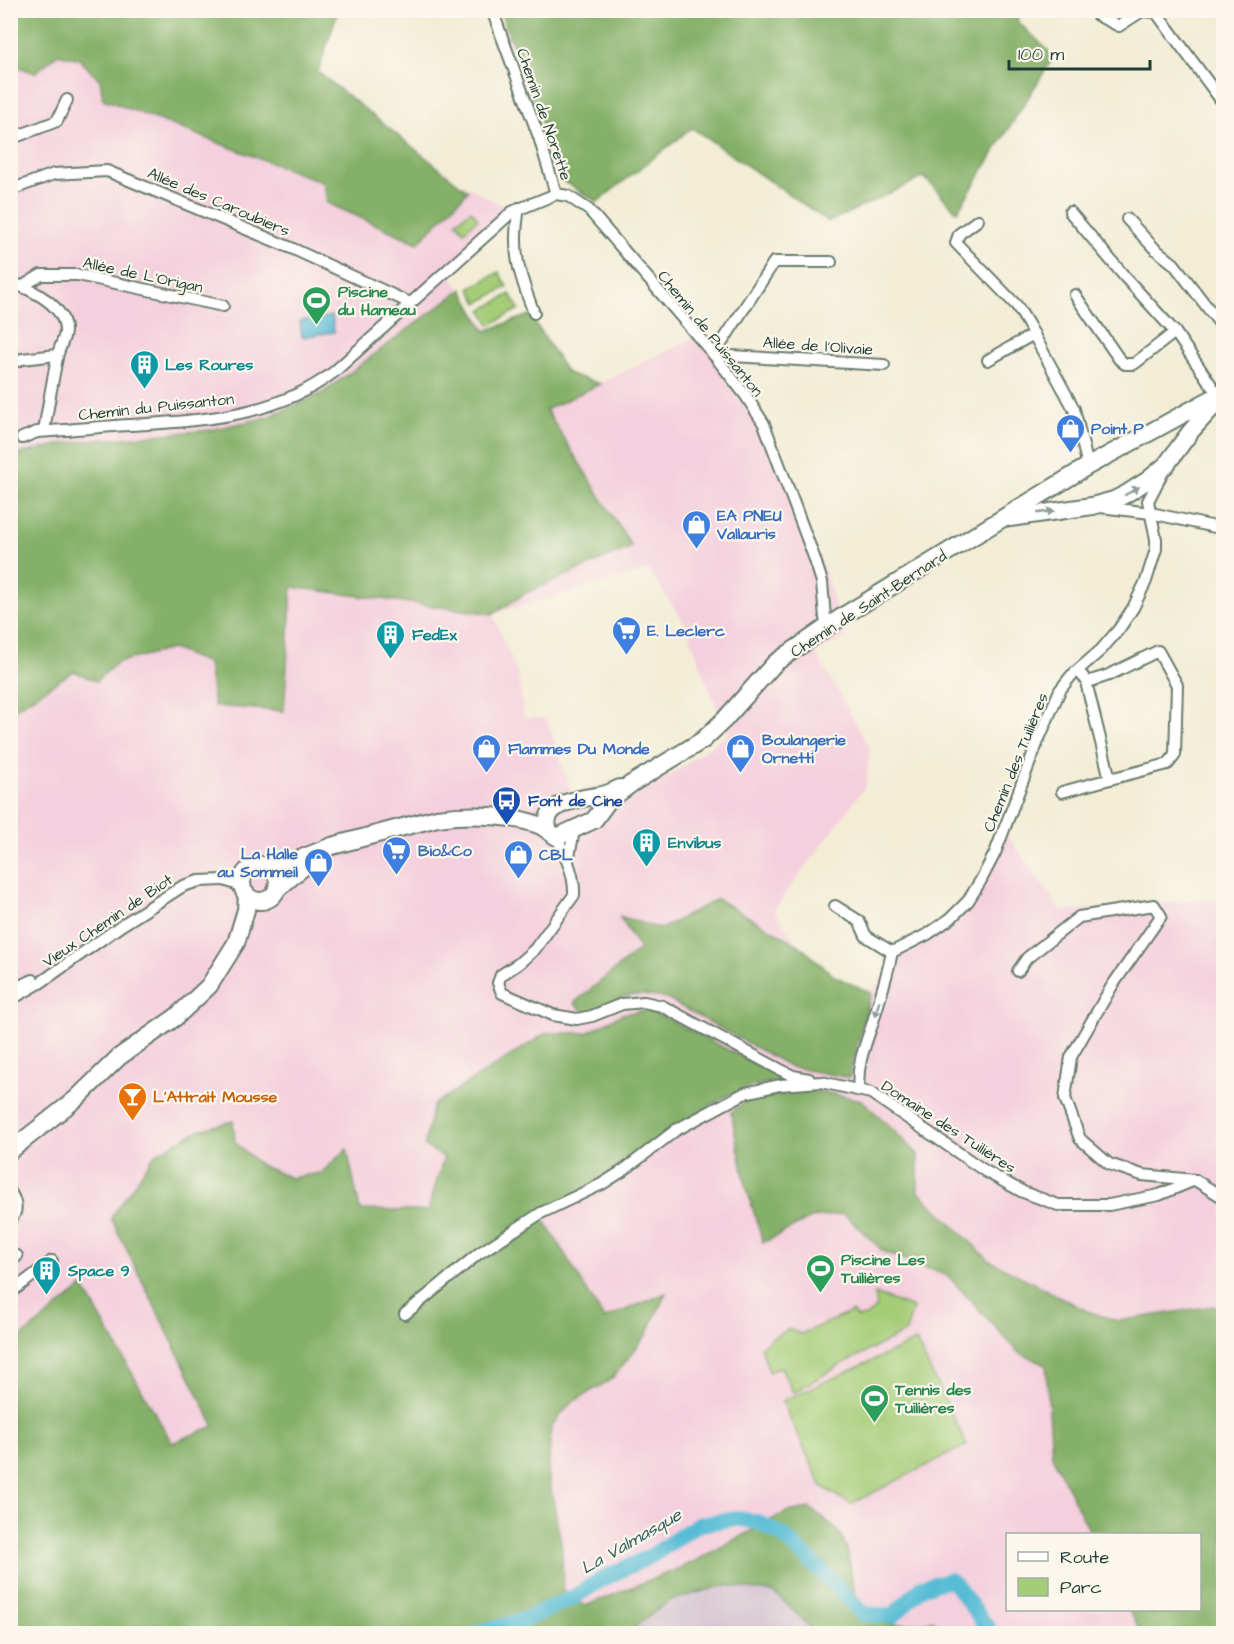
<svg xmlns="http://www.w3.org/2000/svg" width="1234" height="1644" viewBox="0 0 1234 1644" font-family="'Architects Daughter',sans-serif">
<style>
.built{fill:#f4cfdd;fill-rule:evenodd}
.industrial{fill:#d0bdcd}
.green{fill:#a5cd78;stroke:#628556;stroke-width:1.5}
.forest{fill:#84b068;stroke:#52764e;stroke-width:1.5}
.water{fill:#57bcd5;stroke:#3b7c84;stroke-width:1.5}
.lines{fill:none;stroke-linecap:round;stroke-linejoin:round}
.river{stroke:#57bcd5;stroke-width:16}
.street-casing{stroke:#697b6d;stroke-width:14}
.secondary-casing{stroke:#697b6d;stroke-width:20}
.street{stroke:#fff;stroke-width:10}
.secondary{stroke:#fff;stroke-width:16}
.oneway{fill:#8f9e9a}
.labels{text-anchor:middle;stroke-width:4.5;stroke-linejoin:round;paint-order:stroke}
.street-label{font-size:16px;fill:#1f3d34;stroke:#fbf7ec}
.leisure-label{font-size:16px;font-weight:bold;fill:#27864d;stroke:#fbf7ec;text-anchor:start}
.culture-label{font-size:16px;font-weight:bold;fill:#0d838f;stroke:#fbf7ec;text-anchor:start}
.shop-label{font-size:16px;font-weight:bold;fill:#366cbe;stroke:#fbf7ec;text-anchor:start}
.transit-label{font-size:16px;font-weight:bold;fill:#164399;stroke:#fbf7ec;text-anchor:start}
.food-label{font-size:16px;font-weight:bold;fill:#c56008;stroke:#fbf7ec;text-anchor:start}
.water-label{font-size:18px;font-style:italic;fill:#2d5d5c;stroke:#fbf7ec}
</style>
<rect width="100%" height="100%" fill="#fbf7ec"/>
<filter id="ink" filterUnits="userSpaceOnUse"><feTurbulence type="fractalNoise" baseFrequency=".0167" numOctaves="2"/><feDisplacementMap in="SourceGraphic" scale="12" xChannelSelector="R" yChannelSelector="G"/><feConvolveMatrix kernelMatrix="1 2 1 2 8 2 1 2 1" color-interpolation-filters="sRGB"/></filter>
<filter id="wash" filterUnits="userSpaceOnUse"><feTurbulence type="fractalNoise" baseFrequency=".008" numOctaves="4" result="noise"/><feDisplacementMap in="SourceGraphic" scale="24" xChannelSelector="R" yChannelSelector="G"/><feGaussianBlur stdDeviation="1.35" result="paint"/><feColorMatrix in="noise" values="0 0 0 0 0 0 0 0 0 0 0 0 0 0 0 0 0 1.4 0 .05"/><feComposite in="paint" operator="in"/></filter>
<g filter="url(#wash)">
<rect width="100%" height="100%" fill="#f3edd6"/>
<path class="built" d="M11,11L465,185L511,210L448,272L546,410L703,333L761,408L821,562L846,637L816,653L871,750L865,787L774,910L799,945L834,976L871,993L887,973L892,952L904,946L968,901L1004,831L1062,911L1223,899V1633L11,1634ZM648,570L685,623L712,696L729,733L676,771L610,811L596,786L572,793L546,718H524L518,675L493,614ZM1008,1534H1200V1610H1008Z"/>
<polygon class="industrial" points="725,1585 775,1593 816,1633 627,1634 669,1601"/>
<g class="green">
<polygon points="471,210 478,219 464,231 456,222"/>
<polygon points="499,272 507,287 478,303 470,288"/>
<polygon points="510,294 519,309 490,325 482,310"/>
<polygon points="875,1294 913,1308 906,1332 840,1365 793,1393 781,1367 769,1372 761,1347 773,1337 789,1329 801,1334 852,1312 857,1318 866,1316 877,1307"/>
<polygon points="916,1341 967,1445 851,1504 822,1487 782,1401"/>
</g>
<g class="forest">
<polygon points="11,10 338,11 318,72 468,191 418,243 327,203 324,183 103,99 100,80 79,59 58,54 35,73 19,67 11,73"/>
<polygon points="500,11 1026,11 1016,20 1054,56 957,212 924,177 829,222 692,128 597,202 563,181"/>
<polygon points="462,289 485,331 530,315 567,373 600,384 546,410 632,547 526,593 493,614 292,587 284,711 214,706 208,663 172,649 118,662 96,681 74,671 11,711 10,466 20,454 66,443 210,430 268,417 321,394"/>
<path d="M717,899L799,945L834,976L871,993L849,1078L791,1067L667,999C629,989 620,998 587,1014L574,1003L640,949L619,916L661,929Z"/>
<path d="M646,1010L666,1018L787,1080L753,1086L723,1098L663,1135L543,1218L604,1319L666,1293L647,1334L612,1379L571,1403L551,1427L548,1473L562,1548L563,1590L585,1606L692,1563L786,1512L810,1508C823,1518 839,1528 845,1544C850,1556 850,1572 853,1585C863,1629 895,1628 933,1621L953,1633H816L775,1593L725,1585L669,1601L627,1633L11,1632V1342L20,1338L83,1287L172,1443L214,1426L111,1218L155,1154L199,1130L233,1121L235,1142L260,1165L291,1178L321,1173L347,1149L360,1210L428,1211L444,1157L424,1146L433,1105L546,1033H587L622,1014Z"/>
<polygon points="808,1089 862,1100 918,1154 918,1191 989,1260 1087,1311 1118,1321 1214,1306 1223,1310 1223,1633 1141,1633 1129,1610 1200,1610 1200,1534 1091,1534 1052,1456 1046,1365 1019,1353 948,1276 884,1252 844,1214 811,1218 763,1243 746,1186 731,1112 751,1097"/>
</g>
<polygon class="water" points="332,316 334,332 302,337 300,321"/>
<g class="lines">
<polyline class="river" points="476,1634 526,1619 572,1598 602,1579 653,1555 697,1525 736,1518 757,1522 782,1535 831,1580 863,1614 893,1616 922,1587 950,1580 956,1585 992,1634"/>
</g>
</g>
<g filter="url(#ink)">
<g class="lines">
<defs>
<g id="street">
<polyline points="492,10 539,137 556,194"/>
<polyline points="1097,15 1119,26 1142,11 1156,12 1224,104"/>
<polyline points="10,139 57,121 67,100"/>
<polyline points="10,190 54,174 107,171 289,247 410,303"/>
<polyline points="556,194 568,196 589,210 714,355 746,396 764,424 814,557 822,582 825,618 827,626"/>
<path d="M519,208C511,252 519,274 534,313"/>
<polyline points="1070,212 1125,277 1175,332"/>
<polyline points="1127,219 1155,249 1174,264 1224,329"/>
<polyline points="978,220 959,234 956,243 1017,306 1028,324 1074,409 1088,466"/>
<path d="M10,282C31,289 66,305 65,332C64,341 58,350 57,358C52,383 48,407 44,431"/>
<polyline points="23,286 41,275 78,275 223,306"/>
<polyline points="1075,295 1119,359 1125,364 1134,364 1175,332 1218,395"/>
<polyline points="714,355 884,365"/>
<polyline points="714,355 774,262 831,262"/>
<polyline points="988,360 1034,334"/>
<polyline points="10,364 22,359 57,355"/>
<path d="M22,438L37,432C68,430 98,427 129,425C199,421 276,417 334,372L512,212L556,194"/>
<polyline points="1100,507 1151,513 1224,529"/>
<polyline points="1078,671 1088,682 1087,686 1110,779 1168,764 1175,755 1177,685 1158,651 1109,675 1088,682"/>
<polyline points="1062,792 1110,779"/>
<path d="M557,837C565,856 575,874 574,895L535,949L518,964L501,975L498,983L502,993L553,1015L577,1019L592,1016L622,1004L644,1002L662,1006L779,1069L793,1076L809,1079"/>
<polyline points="568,861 574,831"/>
<polyline points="224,880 242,886"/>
<polyline points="835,906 859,921 866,936 892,952"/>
<polyline points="1018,971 1027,958 1079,917 1154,905 1161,916 1112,986 1071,1057 1065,1098 1080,1139 1109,1164 1142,1175 1195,1180 1224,1198"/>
<polyline points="10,990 33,980"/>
<polyline points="10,1000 40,983 122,925 183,886 199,881 224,880 244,876"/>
<path d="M859,1089C856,1067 865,1045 872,1025C879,1001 887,977 892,952L928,934L951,918L968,901L981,880L995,853L1038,741L1060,690L1071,676L1101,650L1119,629L1133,608L1146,581L1156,549V539L1148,501L1164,470"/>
<path d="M10,1192C16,1201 19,1211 10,1220"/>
<polyline points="10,1262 17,1256"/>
<polyline points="10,1293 52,1261"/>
<polyline points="405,1314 478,1254 541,1213 602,1184 624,1170 676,1130 745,1093 780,1085 821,1082 871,1093 985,1171 1023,1192 1058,1205 1109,1205 1159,1195 1195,1180"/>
</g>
<g id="secondary">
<polyline points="1010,518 1092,506 1114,500 1126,494 1148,480 1166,465 1191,431 1220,399"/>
<path d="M549,831C538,802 584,798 602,795C608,794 614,791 620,788"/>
<circle cx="260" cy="883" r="18"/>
<path d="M272,870L332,846L437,818C467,814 513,814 541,826C547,829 551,834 557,837L594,820L608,801L631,784L703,740L725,719L775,663L843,616L1088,466L1224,392"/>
<polyline points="277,889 313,859"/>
<polyline points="10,1151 77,1098 119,1057 176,1017 209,986 236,943 246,910 247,895"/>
</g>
</defs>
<use href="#street" class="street-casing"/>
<use href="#secondary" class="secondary-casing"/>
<use href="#street" class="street"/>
<use href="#secondary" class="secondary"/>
</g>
<defs><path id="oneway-solid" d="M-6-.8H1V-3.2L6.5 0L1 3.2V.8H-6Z" transform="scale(1.5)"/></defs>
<g class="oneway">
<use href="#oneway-solid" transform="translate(1132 491) rotate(-30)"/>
<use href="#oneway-solid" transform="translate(1046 512) rotate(-8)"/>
<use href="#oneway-solid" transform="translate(877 1009) rotate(107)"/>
</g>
</g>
<defs>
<symbol id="stadium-pin" viewBox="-11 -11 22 30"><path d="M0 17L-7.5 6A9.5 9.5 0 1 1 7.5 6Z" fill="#2e9e5b" stroke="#fbf7ec"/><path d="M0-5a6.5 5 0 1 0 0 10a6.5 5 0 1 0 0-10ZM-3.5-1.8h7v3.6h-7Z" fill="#fff"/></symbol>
<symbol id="building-pin" viewBox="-11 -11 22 30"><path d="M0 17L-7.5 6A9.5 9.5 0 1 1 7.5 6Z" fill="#0f9aa8" stroke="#fbf7ec"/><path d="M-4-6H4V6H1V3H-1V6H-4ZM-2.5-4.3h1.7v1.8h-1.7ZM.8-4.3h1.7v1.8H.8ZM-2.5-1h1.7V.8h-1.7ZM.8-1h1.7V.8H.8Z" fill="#fff"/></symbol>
<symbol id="shop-pin" viewBox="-11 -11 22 30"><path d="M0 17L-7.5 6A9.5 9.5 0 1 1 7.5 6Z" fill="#3f7fe0" stroke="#fbf7ec"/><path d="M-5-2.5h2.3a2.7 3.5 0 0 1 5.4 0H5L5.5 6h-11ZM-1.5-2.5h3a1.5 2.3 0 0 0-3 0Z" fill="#fff"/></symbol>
<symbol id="supermarket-pin" viewBox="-11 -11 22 30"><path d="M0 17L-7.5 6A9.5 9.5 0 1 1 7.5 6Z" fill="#3f7fe0" stroke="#fbf7ec"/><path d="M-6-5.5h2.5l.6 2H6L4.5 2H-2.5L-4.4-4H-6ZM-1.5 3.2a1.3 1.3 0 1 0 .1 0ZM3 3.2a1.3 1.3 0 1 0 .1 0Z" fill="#fff"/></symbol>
<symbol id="bus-pin" viewBox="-11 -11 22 30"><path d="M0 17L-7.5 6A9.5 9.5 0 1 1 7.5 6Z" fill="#1a4fb4" stroke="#fbf7ec"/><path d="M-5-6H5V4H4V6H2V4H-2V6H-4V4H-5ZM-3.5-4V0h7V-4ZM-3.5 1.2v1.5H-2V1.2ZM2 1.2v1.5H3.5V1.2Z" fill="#fff"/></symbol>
<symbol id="bar-pin" viewBox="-11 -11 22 30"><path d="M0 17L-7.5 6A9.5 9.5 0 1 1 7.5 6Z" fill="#e8710a" stroke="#fbf7ec"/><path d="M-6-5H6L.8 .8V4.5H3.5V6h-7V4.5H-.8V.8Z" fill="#fff"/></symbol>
</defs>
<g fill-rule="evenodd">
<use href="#stadium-pin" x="300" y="284" width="33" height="45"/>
<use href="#building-pin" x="128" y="348" width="33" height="45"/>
<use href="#shop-pin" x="1054" y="412" width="33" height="45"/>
<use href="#shop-pin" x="680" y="508" width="33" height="45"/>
<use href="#supermarket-pin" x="610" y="614" width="33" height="45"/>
<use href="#building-pin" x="374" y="618" width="33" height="45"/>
<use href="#shop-pin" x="470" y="732" width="33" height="45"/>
<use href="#shop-pin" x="724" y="732" width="33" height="45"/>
<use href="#bus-pin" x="490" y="784" width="33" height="45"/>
<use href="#building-pin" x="630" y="826" width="33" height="45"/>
<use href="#supermarket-pin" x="380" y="834" width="33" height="45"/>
<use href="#shop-pin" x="502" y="838" width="33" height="45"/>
<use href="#shop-pin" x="302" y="846" width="33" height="45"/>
<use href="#bar-pin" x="116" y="1080" width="33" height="45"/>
<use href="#stadium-pin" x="804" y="1252" width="33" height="45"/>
<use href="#building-pin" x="30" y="1254" width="33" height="45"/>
<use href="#stadium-pin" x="858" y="1382" width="33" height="45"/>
</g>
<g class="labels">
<g class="street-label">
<text transform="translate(545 114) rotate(71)" y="6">Chemin de Norette</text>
<text transform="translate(219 201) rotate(23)" y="6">Allée des Caroubiers</text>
<text transform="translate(143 274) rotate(12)" y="6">Allée de L'Origan</text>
<text transform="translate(711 333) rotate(51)" y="6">Chemin de Puissanton</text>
<text transform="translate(818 345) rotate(4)" y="6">Allée de l'Olivaie</text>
<text transform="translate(156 406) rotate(-6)" y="6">Chemin du Puissanton</text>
<text transform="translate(868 603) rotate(-33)" y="6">Chemin de Saint-Bernard</text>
<text transform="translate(1015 762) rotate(-68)" y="6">Chemin des Tuilières</text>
<text transform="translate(107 920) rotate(-34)" y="6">Vieux Chemin de Biot</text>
<text transform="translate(949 1126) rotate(33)" y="6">Domaine des Tuilières</text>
</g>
<g class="leisure-label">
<text x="338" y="297">Piscine<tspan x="338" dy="18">du Hameau</tspan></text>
<text x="841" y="1265">Piscine Les<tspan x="841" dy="18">Tuilières</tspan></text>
<text x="895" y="1395">Tennis des<tspan x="895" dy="18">Tuilières</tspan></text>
</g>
<g class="culture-label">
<text x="165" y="370">Les Roures</text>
<text x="412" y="640">FedEx</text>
<text x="668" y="848">Envibus</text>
<text x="68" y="1276">Space 9</text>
</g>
<g class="shop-label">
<text x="1091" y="434">Point P</text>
<text x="717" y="521">EA PNEU<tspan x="717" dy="18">Vallauris</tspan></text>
<text x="647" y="636">E. Leclerc</text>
<text x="762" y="745">Boulangerie<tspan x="762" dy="18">Ornetti</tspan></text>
<text x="508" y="754">Flammes Du Monde</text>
<text x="418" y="856">Bio&amp;Co</text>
<text x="298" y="859" text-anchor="end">La Halle<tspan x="298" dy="18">au Sommeil</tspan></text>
<text x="539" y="860">CBL</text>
</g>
<g class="transit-label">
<text x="528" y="806">Font de Cine</text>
</g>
<g class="food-label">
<text x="153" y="1102">L'Attrait Mousse</text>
</g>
<g class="water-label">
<text transform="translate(631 1541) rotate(-30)" y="6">La Valmasque</text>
</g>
</g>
<rect width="1234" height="1644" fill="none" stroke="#fbf7ec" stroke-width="36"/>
<rect x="1006" y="1533" width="195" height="78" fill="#fbf7ec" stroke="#a3ada2" stroke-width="1.5"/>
<rect x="1018" y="1552" width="30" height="9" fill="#ffffff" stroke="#a3ada2" stroke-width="1.5"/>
<text x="1060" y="1563" font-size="18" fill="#1f3d34">Route</text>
<rect x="1018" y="1578" width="30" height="18" fill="#a5cd78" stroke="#a3ada2" stroke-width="1.5"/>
<text x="1060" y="1593" font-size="18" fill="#1f3d34">Parc</text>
<path d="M1009 60v9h141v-9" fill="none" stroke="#1f3d34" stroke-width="3"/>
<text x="1018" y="60" font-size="18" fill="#1f3d34" stroke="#fbf7ec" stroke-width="4.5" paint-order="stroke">100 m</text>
</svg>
